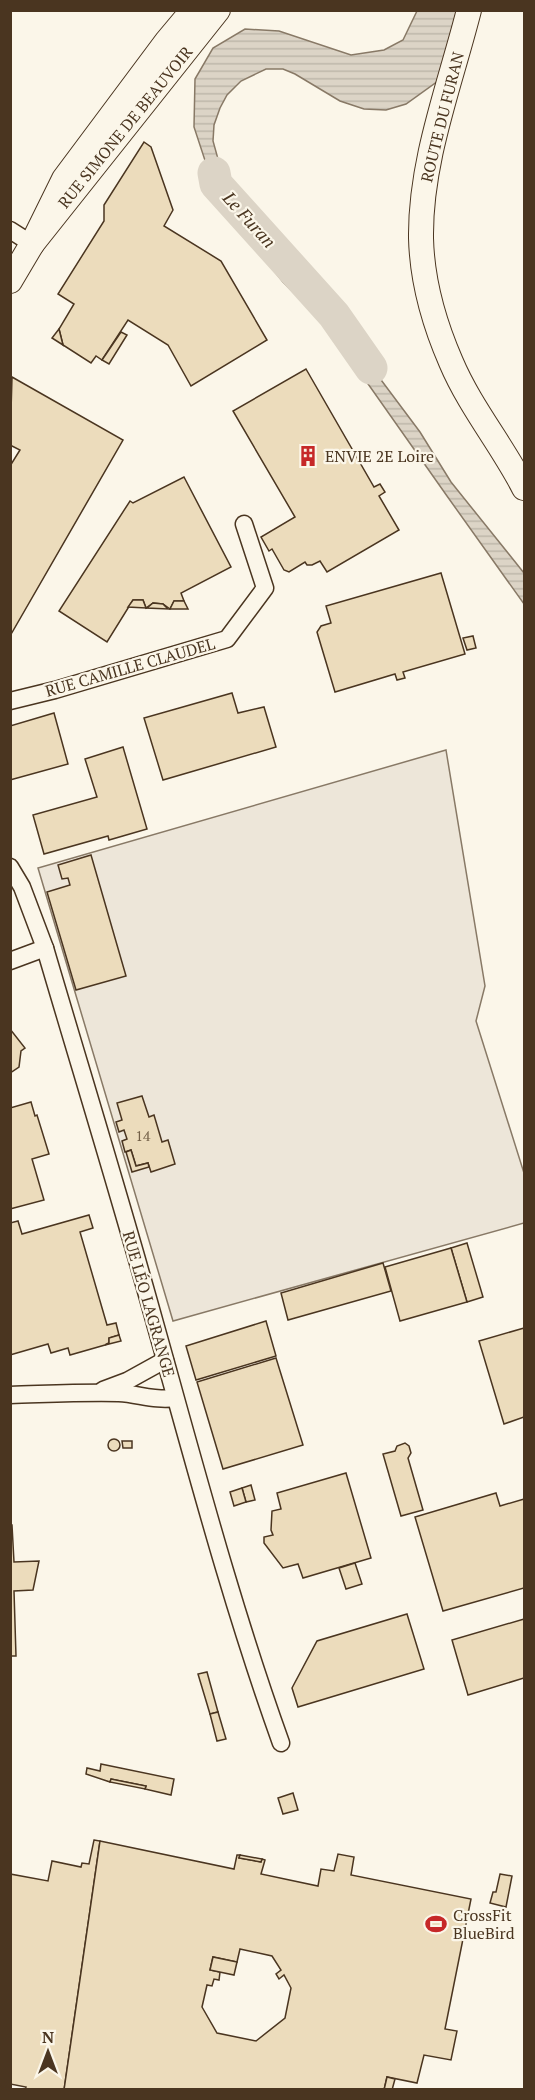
<svg xmlns="http://www.w3.org/2000/svg" width="535" height="2100" viewBox="0 0 535 2100" font-family="'PT Serif',serif">
<style>
.garden{fill:#ede6d9;stroke:#887966;stroke-width:1.5}
.water{fill:url(#water-rules);stroke:#887966;stroke-width:1.5}
.lines{fill:none;stroke-linecap:round;stroke-linejoin:round}
.river{stroke:#dcd4c6;stroke-width:33}
.building{fill:#ecdcbc;stroke:#4a3520;stroke-width:1.5;fill-rule:evenodd}
.minor-casing{stroke:#4a3520;stroke-width:19}
.secondary-casing{stroke:#4a3520;stroke-width:26}
.minor{stroke:#fbf6e9;stroke-width:16}
.secondary{stroke:#fbf6e9;stroke-width:24}
.labels{text-anchor:middle;stroke-width:4.5;stroke-linejoin:round;paint-order:stroke}
.number-label{font-size:14px;fill:#725f47}
.street-label{font-size:16px;fill:#4a3520;stroke:#fbf6e9}
.poi-label{font-size:16px;fill:#4a3520;stroke:#fbf6e9;text-anchor:start}
.water-label{font-size:18px;font-style:italic;fill:#4a3520;stroke:#fbf6e9}
</style>
<defs>
<pattern id="water-rules" width="6" height="5" patternUnits="userSpaceOnUse" patternTransform="scale(1.5)"><rect width="6" height="5" fill="#dcd4c6"/><path d="M0 2.5h6" fill="none" stroke="#beb7aa"/></pattern>
</defs>
<rect width="100%" height="100%" fill="#fbf6e9"/>
<polygon class="garden" points="446,750 485,986 476,1021 524,1173 524,1223 173,1321 38,868"/>
<polygon class="water" points="417,11 459,11 438,81 406,104 386,110 364,109 340,101 295,74 283,69 266,69 241,81 227,95 220,108 214,125 213,141 226,188 242,215 331,313 420,432 451,482 524,573 524,604 447,496 328,327 283,282 218,200 194,127 195,79 213,48 245,29 279,31 351,55 384,50 403,40"/>
<g class="lines">
<polyline class="river" points="214,173 216,184 334,315 371,368"/>
</g>
<g class="building">
<polygon points="144,142 151,147 173,210 164,226 221,261 267,340 191,386 168,345 128,320 102,360 96,356 91,363 63,345 59,329 74,304 58,294 104,221 104,205"/>
<polygon points="59,329 63,345 52,338"/>
<polygon points="121,332 127,335 109,364 102,360"/>
<polygon points="306,369 374,487 380,484 385,492 379,496 399,530 327,572 320,561 312,565 307,565 305,562 289,572 284,570 272,549 269,551 261,537 295,517 233,411"/>
<polygon points="12,377 123,440 10,636 10,466 20,450 10,445"/>
<polygon points="184,477 231,567 181,593 184,601 174,601 170,609 163,604 153,603 146,608 143,600 133,600 107,642 59,611 130,501 133,503"/>
<polygon points="441,573 465,654 403,672 405,678 397,680 395,674 335,692 317,632 321,626 331,623 326,606"/>
<polygon points="133,600 143,600 146,608 128,607"/>
<polygon points="174,601 184,601 188,609 170,609"/>
<polygon points="153,603 163,604 168,609 147,608"/>
<polygon points="473,636 476,648 467,650 463,638"/>
<polygon points="232,693 238,713 264,707 276,747 163,780 144,718"/>
<polygon points="54,713 68,764 10,780 10,726"/>
<polygon points="123,747 147,829 109,840 108,836 44,854 33,815 97,797 85,759"/>
<polygon points="91,855 126,976 76,990 47,892 70,885 68,878 62,879 58,865"/>
<polygon points="10,1029 25,1048 21,1051 19,1067 10,1073"/>
<polygon points="142,1096 149,1117 154,1115 162,1142 168,1140 175,1164 151,1172 148,1163 136,1166 131,1150 125,1152 122,1141 127,1139 124,1130 119,1132 116,1122 122,1120 117,1103"/>
<polygon points="31,1102 35,1116 37,1115 49,1154 32,1159 44,1200 10,1209 10,1108"/>
<polygon points="131,1150 136,1166 148,1163 149,1167 132,1172 126,1152"/>
<polygon points="89,1215 93,1228 80,1232 107,1325 116,1323 119,1335 109,1338 109,1343 105,1345 70,1355 68,1348 51,1353 48,1344 10,1355 10,1223 18,1221 22,1234"/>
<polygon points="467,1243 483,1297 467,1302 451,1248"/>
<polygon points="451,1248 467,1302 400,1321 385,1267"/>
<polygon points="383,1263 391,1291 288,1320 281,1293"/>
<polygon points="266,1321 276,1356 196,1380 186,1346"/>
<polygon points="524,1328 524,1417 504,1424 479,1341"/>
<polygon points="119,1335 121,1341 105,1345 109,1343 109,1338"/>
<polygon points="276,1358 303,1445 223,1469 197,1382"/>
<circle cx="114" cy="1445" r="6"/>
<polygon points="122,1441 132,1441 132,1448 123,1448"/>
<polygon points="405,1443 409,1446 411,1453 408,1458 423,1510 401,1516 383,1454 395,1451 397,1446"/>
<polygon points="346,1473 371,1558 303,1578 298,1564 283,1568 264,1543 264,1537 273,1535 271,1530 272,1511 281,1509 277,1493"/>
<polygon points="251,1485 255,1500 246,1502 242,1488"/>
<polygon points="242,1488 246,1502 234,1506 230,1492"/>
<polygon points="496,1493 500,1506 524,1499 524,1588 443,1611 415,1517"/>
<polygon points="10,1525 12,1525 14,1562 39,1561 33,1590 14,1591 16,1656 10,1656"/>
<polygon points="355,1563 362,1584 346,1589 339,1568"/>
<polygon points="407,1614 424,1669 298,1707 292,1688 317,1641"/>
<polygon points="524,1619 524,1678 468,1695 452,1640"/>
<polygon points="207,1672 218,1712 210,1714 198,1674"/>
<polygon points="218,1712 226,1739 217,1741 210,1714"/>
<polygon points="101,1764 174,1779 171,1795 145,1789 146,1786 111,1779 110,1782 86,1774 87,1768 100,1771"/>
<polygon points="111,1779 146,1786 145,1789 110,1782"/>
<polygon points="293,1793 298,1810 283,1814 278,1798"/>
<polygon points="94,1840 100,1841 64,2090 25,2090 26,2087 10,2084 10,1874 48,1881 52,1861 81,1867 82,1863 89,1864"/>
<path d="M100,1841L234,1869L237,1855H240L239,1858L261,1862L262,1859L265,1860L261,1874L318,1886L321,1869L334,1871L338,1854L354,1857L351,1875L471,1899L445,2029L457,2031L451,2060L424,2055L417,2083L387,2077L384,2090H64ZM240,1949L272,1956L281,1970L276,1974L279,1979L284,1975L291,1988L285,2018L256,2041L217,2033L202,2007L207,1985L212,1986L214,1979L219,1980L220,1972L210,1970L213,1957L237,1962Z"/>
<polygon points="240,1855 262,1859 261,1862 239,1858"/>
<polygon points="500,1874 512,1876 506,1907 490,1903 493,1892 496,1892"/>
<polygon points="213,1957 237,1962 234,1975 210,1970"/>
<polygon points="387,2077 395,2079 392,2090 384,2090"/>
</g>
<g class="lines">
<defs>
<g id="minor">
<polyline points="10,230 32,244"/>
<polyline points="10,701 55,690 227,639 265,588 244,524"/>
<path d="M10,867L22,887L45,948C82,1074 121,1200 156,1327C195,1466 232,1607 281,1743"/>
<polyline points="10,961 45,948"/>
<polyline points="103,1390 127,1381 165,1360"/>
<path d="M10,1395C47,1394 83,1392 119,1393C138,1394 156,1401 175,1398"/>
</g>
<g id="secondary">
<polyline points="193,10 167,41 64,179 32,244 218,10"/>
<path d="M469,10C450,85 420,161 421,238C422,280 434,323 451,362C470,407 502,445 524,488"/>
<polyline points="10,281 32,244"/>
</g>
</defs>
<use href="#minor" class="minor-casing"/>
<use href="#secondary" class="secondary-casing"/>
<use href="#minor" class="minor"/>
<use href="#secondary" class="secondary"/>
</g>
<defs>
<symbol id="building-bare" viewBox="-9 -9 18 18"><path d="M-4-6H4V6H1V3H-1V6H-4ZM-2.5-4.3h1.7v1.8h-1.7ZM.8-4.3h1.7v1.8H.8ZM-2.5-1h1.7V.8h-1.7ZM.8-1h1.7V.8H.8Z" fill="#c62828" stroke="#fbf6e9" stroke-width="2.5" paint-order="stroke"/></symbol>
<symbol id="stadium-bare" viewBox="-9 -9 18 18"><path d="M0-5a6.5 5 0 1 0 0 10a6.5 5 0 1 0 0-10ZM-3.5-1.8h7v3.6h-7Z" fill="#c62828" stroke="#fbf6e9" stroke-width="2.5" paint-order="stroke"/></symbol>
</defs>
<g fill-rule="evenodd">
<use href="#building-bare" x="293" y="441" width="30" height="30"/>
<use href="#stadium-bare" x="421" y="1909" width="30" height="30"/>
</g>
<g class="labels">
<g class="number-label">
<text x="143" y="1141">14</text>
</g>
<g class="street-label">
<text transform="translate(442 117) rotate(-76)" y="6">ROUTE DU FURAN</text>
<text transform="translate(125 127) rotate(-51)" y="6">RUE SIMONE DE BEAUVOIR</text>
<text transform="translate(130 667) rotate(-16)" y="6">RUE CAMILLE CLAUDEL</text>
<text transform="translate(149 1304) rotate(74)" y="6">RUE LÉO LAGRANGE</text>
</g>
<g class="poi-label">
<text x="325" y="462">ENVIE 2E Loire</text>
<text x="453" y="1921">CrossFit<tspan x="453" dy="18">BlueBird</tspan></text>
</g>
<g class="water-label">
<text transform="translate(249 220) rotate(48)" y="6">Le Furan</text>
</g>
</g>
<rect width="535" height="2100" fill="none" stroke="#4a3520" stroke-width="24"/>
<g transform="translate(48 2052)" stroke="#fbf6e9" stroke-width="4.5" paint-order="stroke">
<path d="M0-4.5L10 22L0 15L-10 22Z" fill="#4a3520"/>
<text y="-9" font-size="16" font-weight="bold" text-anchor="middle" fill="#4a3520">N</text>
</g>
</svg>
